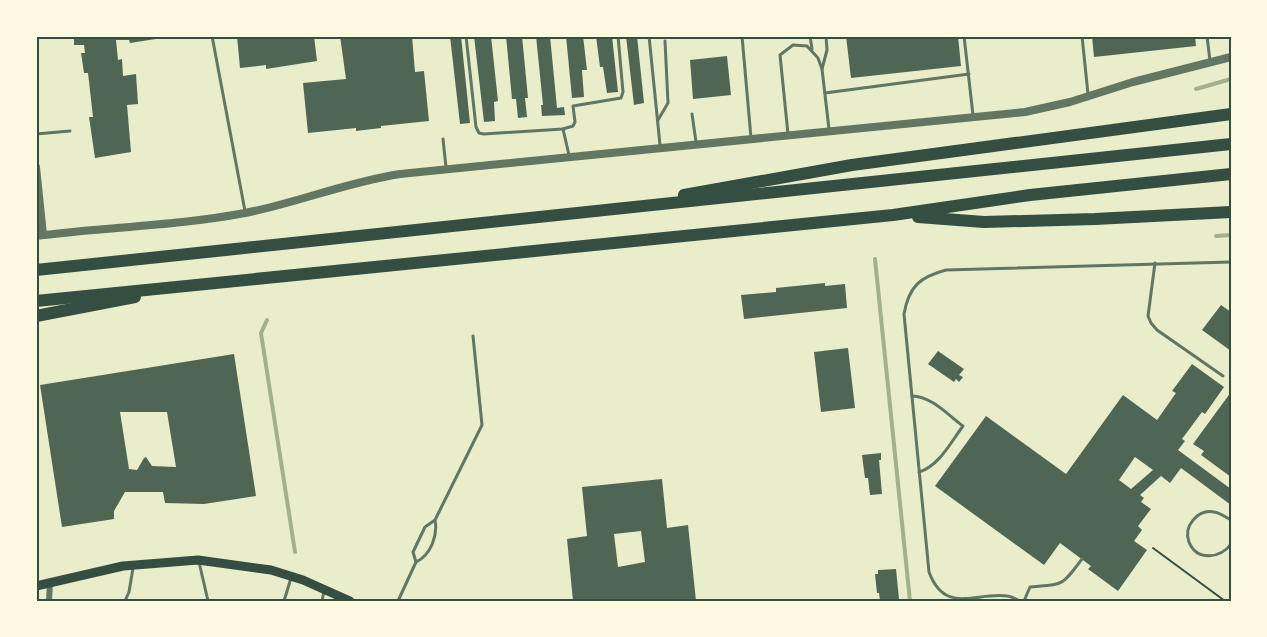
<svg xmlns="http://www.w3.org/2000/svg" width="1267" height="637" viewBox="0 0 1267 637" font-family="'IBM Plex Sans',sans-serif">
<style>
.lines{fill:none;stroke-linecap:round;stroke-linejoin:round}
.stream{stroke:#a3b18a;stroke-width:4}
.building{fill:#4f6655;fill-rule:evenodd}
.path{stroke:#344e41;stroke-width:2}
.service{stroke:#617663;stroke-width:3}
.minor{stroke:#617663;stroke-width:6}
.tertiary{stroke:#617663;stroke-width:8}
.secondary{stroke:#344e41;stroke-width:9}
.motorway{stroke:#344e41;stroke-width:12}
.neatline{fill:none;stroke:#344e41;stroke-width:2}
</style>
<rect width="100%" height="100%" fill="#e9edc9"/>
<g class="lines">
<g class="stream">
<polyline points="1196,89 1231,79"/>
<polyline points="1216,236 1231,235"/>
<polyline points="875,259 910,601"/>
<polyline points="267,320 261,333 295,552"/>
</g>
</g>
<g class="building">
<polygon points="74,36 175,36 130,43 129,40 116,40 118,60 122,59 123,76 136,74 138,104 127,105 131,152 95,158 89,117 93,117 88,73 84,73 81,53 85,53 84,45 74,45"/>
<polygon points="237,36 314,36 317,61 266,69 266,65 240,68"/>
<polygon points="340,36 412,36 415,72 424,71 429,121 381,126 381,128 356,131 356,128 308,133 303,83 346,79"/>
<polygon points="450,36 461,36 470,123 460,124"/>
<polygon points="474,36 491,36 498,101 494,102 495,121 484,122"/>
<polygon points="506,36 522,36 528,98 525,98 527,117 518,118 516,99 512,99"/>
<polygon points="536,36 550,36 557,108 564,107 565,115 542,116 541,105 543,105"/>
<polygon points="566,36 583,36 587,70 582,70 584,97 572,98"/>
<polygon points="596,36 612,36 618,92 607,93 603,67 600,67"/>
<polygon points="626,36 637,36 644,103 634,105"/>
<polygon points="846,36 958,36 961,66 851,78"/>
<polygon points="1092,36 1195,36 1196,46 1094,57"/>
<polygon points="727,56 731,95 693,99 690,60"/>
<polygon points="825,283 825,286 845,284 847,308 744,319 741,295 776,292 776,288"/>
<polygon points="1221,305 1231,312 1231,351 1202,330"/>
<polygon points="848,348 855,408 821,412 814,352"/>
<polygon points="938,351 964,369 959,375 963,377 959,382 956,379 954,382 928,364"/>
<path d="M234,354L256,496L204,504L165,503L163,492H125L114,511V519L62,527L40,385ZM120,412H167L176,467L152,466L146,457L144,458L137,470L129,469Z"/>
<path d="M1192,364L1224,387L1205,414L1202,412L1182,439L1185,441L1178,450L1231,489V505L1181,468L1170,483L1161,476L1140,495L1144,498L1141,502L1151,509L1138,526L1142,530L1134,541L1147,550L1118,591L1088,569L1091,566L1060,543L1044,565L935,486L986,416L1066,474L1123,395L1157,420L1176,393L1172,391ZM1135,457L1153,470L1131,489L1119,480Z"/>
<polygon points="1231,392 1231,477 1201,455 1204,451 1193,444"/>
<polygon points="881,453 881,460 879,460 882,494 870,495 868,478 865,478 862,455"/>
<path d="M662,479L667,528L688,525L696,601H573L567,539L587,536L582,487ZM641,531L645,562L618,567L614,534Z"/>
<polygon points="896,569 899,599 880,601 879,593 877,593 875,574 878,574 878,570"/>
</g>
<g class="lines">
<polyline class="path" points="1153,548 1225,601"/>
<g class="service">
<polyline points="212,36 245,211"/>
<polyline points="466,36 476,127 479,133 484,134 563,129 573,126 575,122 573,106 621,98 623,92 618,36"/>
<polyline points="649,36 660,145"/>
<polyline points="742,36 751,138"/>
<polyline points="810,36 812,49"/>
<polyline points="826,36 827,50 822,69 829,129"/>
<polyline points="964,36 973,115"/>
<polyline points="1082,36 1088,94"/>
<polyline points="1207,36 1210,61"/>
<polyline points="825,93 969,74"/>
<polyline points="692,114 696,142"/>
<polyline points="658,120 668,103 665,41"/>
<polyline points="563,129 569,155"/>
<polyline points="36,134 70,131"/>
<polyline points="788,134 780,55 793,45 807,46 818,58 822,69"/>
<polyline points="443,139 446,167"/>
<polyline points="1155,263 1148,316 1151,323 1157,330 1223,376"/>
<path d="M912,396C931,396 948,415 963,426C951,442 939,466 919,472"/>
<path d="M435,520C438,535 431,555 416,562L413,552L425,527L435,520L482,425L473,336"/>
<path d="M1231,520C1225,517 1221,513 1214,512C1198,509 1183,526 1189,542C1197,562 1221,558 1231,544"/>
<polyline points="199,562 208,601"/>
<polyline points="125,601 129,592 133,568"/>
<polyline points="284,601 291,578"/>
<polyline points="322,601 324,591"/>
<polyline points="398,601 416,562"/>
<path d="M1020,601C1016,599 1011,596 1007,596C975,592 945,615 929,572L904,314C909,286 920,277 946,270L1231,262"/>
<path d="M1024,601L1030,587C1064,584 1061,587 1082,559"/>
</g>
<polyline class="minor" points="49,601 50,583"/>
<g class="tertiary">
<polyline points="36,167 43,235"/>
<path d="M36,236C105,227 176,226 245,213C297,203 347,182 400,174L1025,112L1070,102L1133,82L1231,57"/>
</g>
<polyline class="secondary" points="36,586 123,566 198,560 271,570 303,580 350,601"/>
<g class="motorway">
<polyline points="684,195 852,165 1231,114"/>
<polyline points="918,217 984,222 1095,219 1231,212"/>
<polyline points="36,270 1231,144"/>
<polyline points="36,301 893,215 1030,195 1231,174"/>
<polyline points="36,316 135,297"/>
</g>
</g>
<rect width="1267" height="637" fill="none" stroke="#fefae0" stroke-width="75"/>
<rect x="38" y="38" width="1192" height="562" class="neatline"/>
</svg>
